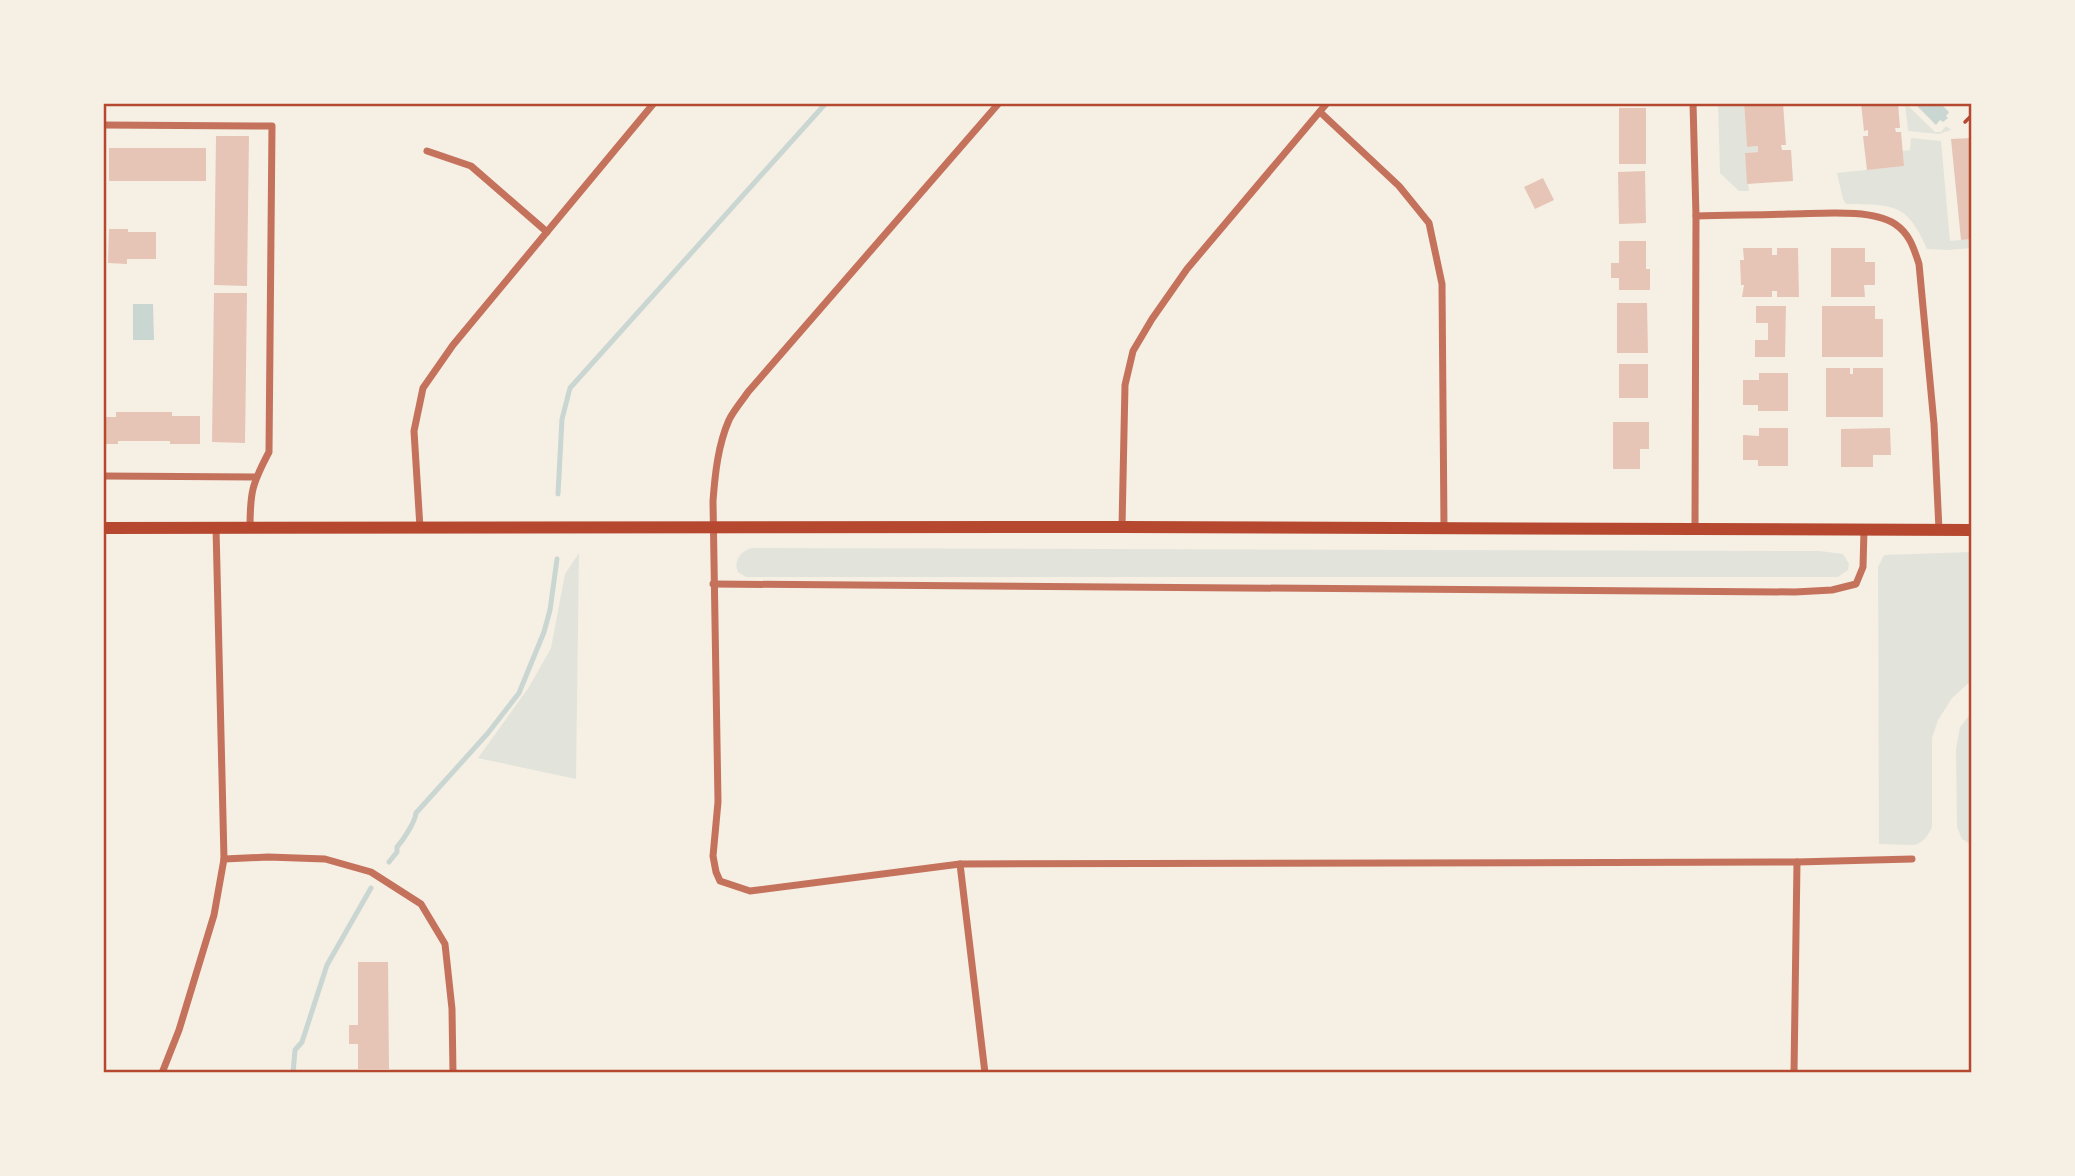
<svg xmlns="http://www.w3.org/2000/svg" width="2075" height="1176" viewBox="0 0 2075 1176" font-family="Cabin,sans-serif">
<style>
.green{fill:#e2e4dc}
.water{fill:#c9d6d2}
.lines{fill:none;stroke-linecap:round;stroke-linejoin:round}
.stream{stroke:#c9d6d2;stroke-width:5}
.building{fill:#e6c5b7}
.path{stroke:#b5482f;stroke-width:3.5}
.minor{stroke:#c5725c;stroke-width:7}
.secondary{stroke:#b5482f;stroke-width:12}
.neatline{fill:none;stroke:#b5482f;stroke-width:2.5}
</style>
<rect width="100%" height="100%" fill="#f6efe4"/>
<g class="green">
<polygon points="1718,103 1744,103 1747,147 1758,146 1758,152 1745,153 1749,191 1739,191 1720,173"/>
<polygon points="1905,103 1935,132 1941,132 1946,126 1951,130 1939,134 1908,131"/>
<path d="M1911,138L1941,141L1950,241L1972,239V248L1948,250L1927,249C1907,202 1892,205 1846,204L1843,199L1837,173L1903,166L1902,151L1910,150Z"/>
<path d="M752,548L1820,551L1843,554L1849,564L1848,570L1838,577H746L738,572C733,560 741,551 752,548Z"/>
<path d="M1972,552V680L1952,698L1938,720L1932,738V827C1928,836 1923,843 1914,845L1879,844L1878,567L1884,555Z"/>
<polygon points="579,553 576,779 478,758 529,687 551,648 565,574"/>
<polygon points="1972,712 1972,845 1962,839 1957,827 1956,749 1960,727"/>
</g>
<g class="water">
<polygon points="1914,103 1940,103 1949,112 1946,116 1948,118 1943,122 1940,120 1936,125"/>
<polygon points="133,304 153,304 154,340 133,340"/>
</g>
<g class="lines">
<g class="stream">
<polyline points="558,494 562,419 570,388 826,103"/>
<path d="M389,862L397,852V847C404,839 415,822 416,813L488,733L519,693L544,632L550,610L557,559"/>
<polyline points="293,1073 295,1050 302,1042 327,965 371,888"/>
</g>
</g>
<g class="building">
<polygon points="1744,103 1783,103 1786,145 1781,145 1782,150 1791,150 1793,181 1747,184 1745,153 1758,152 1758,146 1747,147"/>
<polygon points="1861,103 1898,103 1900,128 1895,128 1896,132 1901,132 1904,166 1867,170 1863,136 1868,136 1868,130 1864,131"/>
<rect x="1619" y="108" width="27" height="56"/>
<polygon points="216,136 249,136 247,286 214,285"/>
<polygon points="1972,138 1972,239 1961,240 1951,139"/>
<rect x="109" y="148" width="97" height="33"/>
<polygon points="1645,171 1646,223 1619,224 1618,172"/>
<polygon points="1543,178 1554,200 1535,209 1524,187"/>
<polygon points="109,229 128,229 128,232 156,232 156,259 127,259 127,264 108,263"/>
<polygon points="1619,241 1646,241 1646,269 1650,269 1650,290 1619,290 1619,278 1611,278 1611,263 1619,263"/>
<polygon points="1743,248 1772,248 1772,255 1777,255 1777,248 1798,248 1799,297 1777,297 1777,291 1772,291 1772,297 1742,297 1744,285 1741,285 1740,260 1744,260"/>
<polygon points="1831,248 1865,248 1865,262 1875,262 1875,285 1864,285 1865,297 1831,297"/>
<polygon points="214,293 247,293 245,443 212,442"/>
<polygon points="1617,303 1647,303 1648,353 1617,353"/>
<polygon points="1756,306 1786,306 1785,357 1755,357 1755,340 1768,340 1768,323 1756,323"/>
<polygon points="1822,306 1875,306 1875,319 1883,319 1883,357 1822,357"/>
<rect x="1619" y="364" width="29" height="34"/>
<polygon points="1826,368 1850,368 1850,374 1853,374 1853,368 1883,368 1883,417 1826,417"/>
<polygon points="1759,373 1788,373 1788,411 1758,411 1758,405 1743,405 1743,380 1759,380"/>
<polygon points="116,412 172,412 172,416 200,416 200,444 170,444 170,441 118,441 118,444 103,444 103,417 116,417"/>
<polygon points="1613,422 1649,422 1649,449 1640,449 1640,469 1613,469"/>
<polygon points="1759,428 1788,428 1788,466 1758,466 1758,460 1743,460 1743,435 1759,436"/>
<polygon points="1890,428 1891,455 1873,455 1873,467 1841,467 1841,429"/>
<polygon points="358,962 388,962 389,1069 358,1069 358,1044 349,1044 349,1025 358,1025"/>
</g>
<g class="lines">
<polyline class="path" points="1965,122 1971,116"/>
<g class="minor">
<polyline points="1693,103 1696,216 1695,529"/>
<polyline points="1320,112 1399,186 1429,223 1442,284 1444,529"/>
<path d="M103,125L272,126L269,452C252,484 250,492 250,528"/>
<polyline points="427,151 471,166 547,232"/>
<path d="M1696,216C1727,215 1758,215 1788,214C1818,214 1870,208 1895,224C1910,234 1914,249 1919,264L1934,424L1939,530"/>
<polyline points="103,476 255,477"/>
<polyline points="1122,527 1125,385 1133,351 1152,319 1187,269 1327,103"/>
<polyline points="420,528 414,431 423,388 453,345 654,103"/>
<polyline points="713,584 1795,592 1832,590 1856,584 1863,567 1864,530"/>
<polyline points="224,859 268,857 325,859 371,872 421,904 445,944 452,1009 453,1073"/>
<polyline points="960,864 1797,862 1912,859"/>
<polyline points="162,1073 179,1030 214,915 224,859 216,528"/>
<path d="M985,1073L960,864L750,891L720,881L716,872L713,856L718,802L713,501C715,474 718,445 729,420C734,410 742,401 748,392L999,103"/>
<polyline points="1794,1073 1797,862"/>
</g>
<polyline class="secondary" points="103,528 1122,527 1972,530"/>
</g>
<rect width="2075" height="1176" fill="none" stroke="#f6efe4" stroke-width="210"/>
<rect x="105" y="105" width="1865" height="966" class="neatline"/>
</svg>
